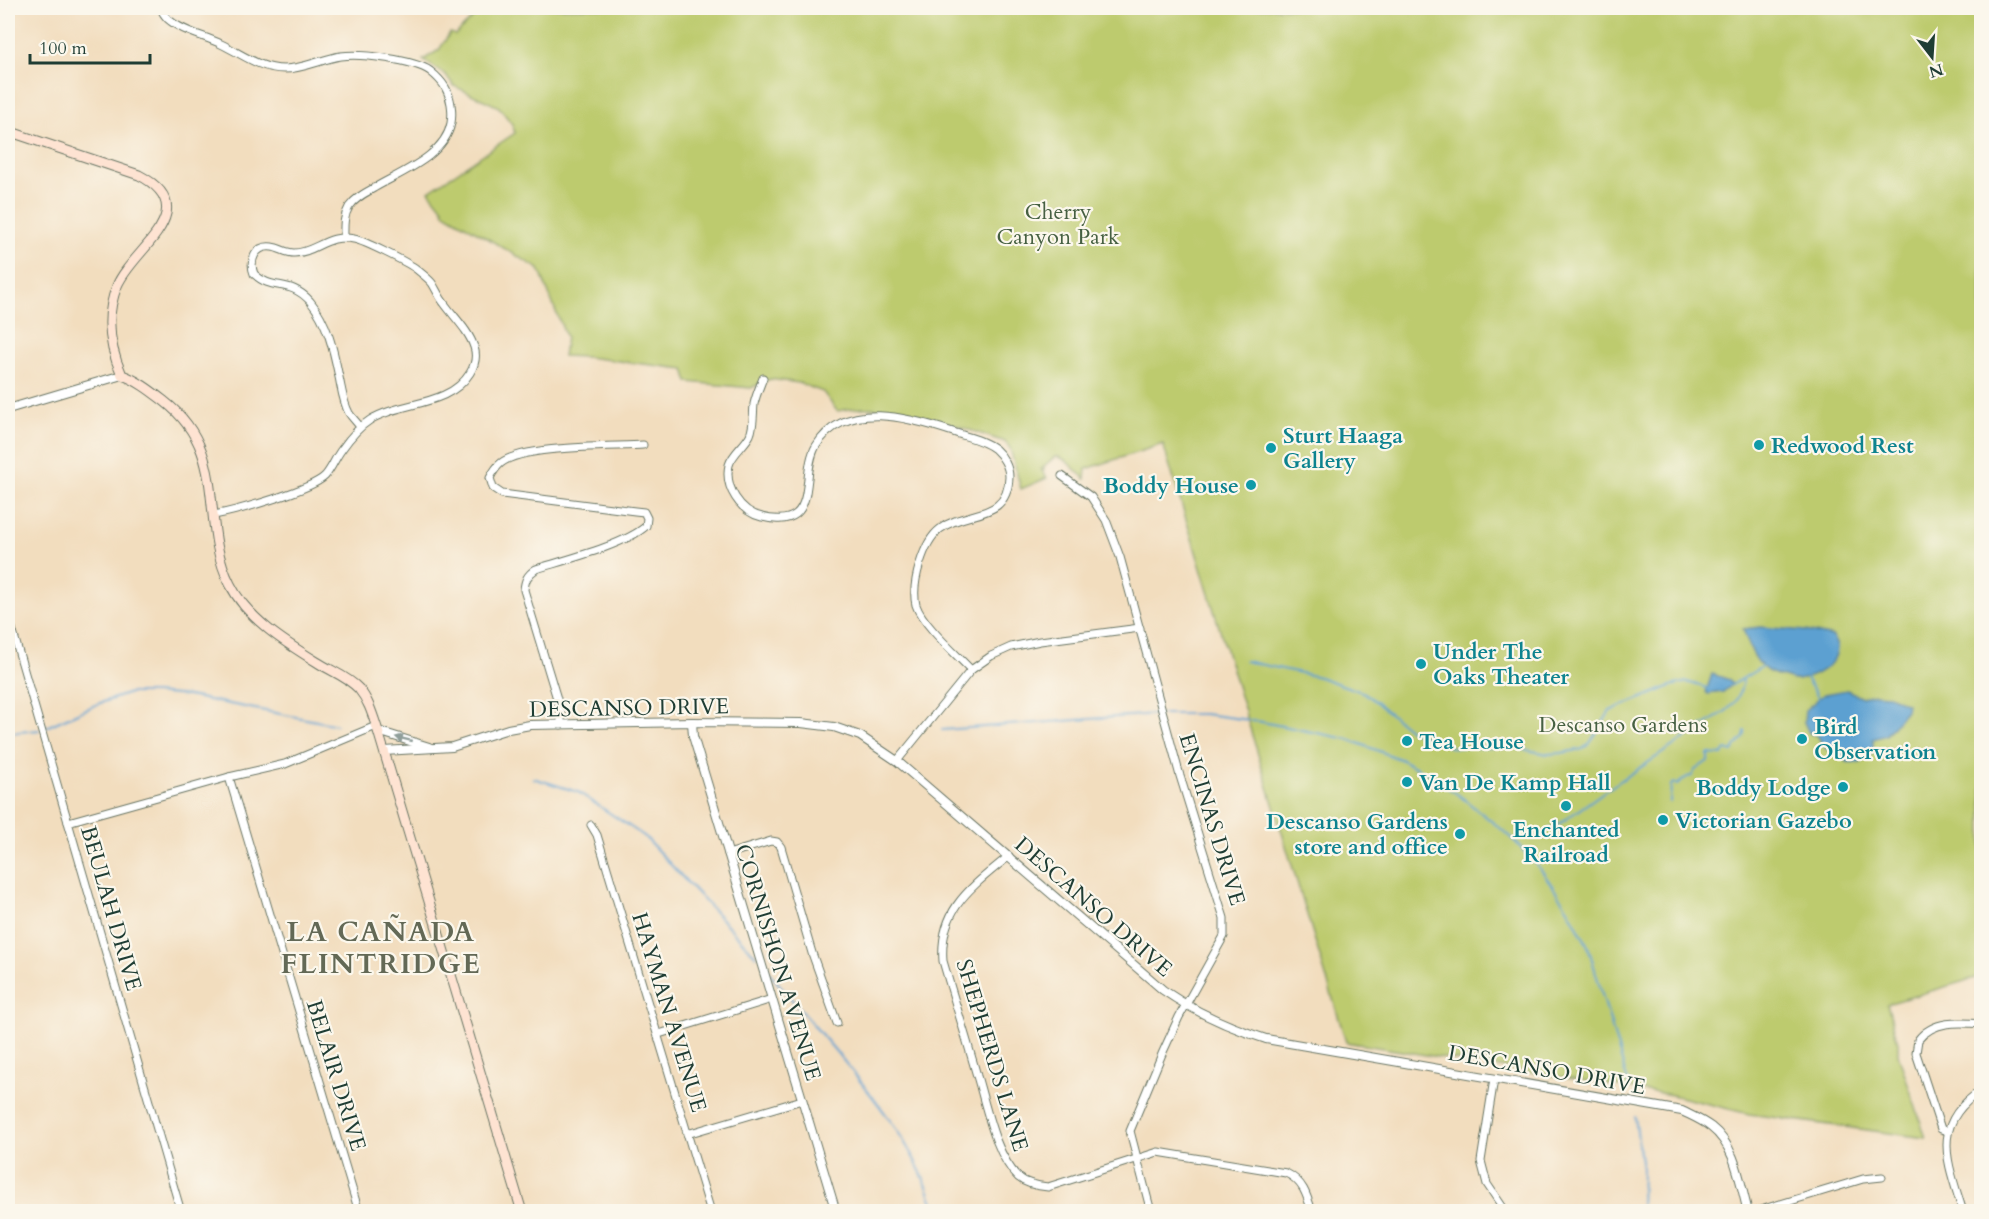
<svg xmlns="http://www.w3.org/2000/svg" width="1989" height="1219" viewBox="0 0 1989 1219" font-family="Cardo,serif">
<style>
.green{fill:#bdcb6e;stroke:#6e8451;stroke-width:1.5}
.water{fill:#5ca0d1;stroke:#3e6e82;stroke-width:1.5}
.lines{fill:none;stroke-linecap:round;stroke-linejoin:round}
.stream{stroke:#5ca0d1;stroke-width:2}
.minor-casing{stroke:#697564;stroke-width:9}
.tertiary-casing{stroke:#697564;stroke-width:10}
.secondary-casing{stroke:#697564;stroke-width:11}
.minor{stroke:#fff;stroke-width:7}
.tertiary{stroke:#fff;stroke-width:8}
.secondary{stroke:#fee3d2;stroke-width:9}
.oneway{fill:#8f9e9a}
.culture-dot{fill:#0f9aa8;stroke:#fbf7ec;stroke-width:2}
.labels{text-anchor:middle;stroke-width:4.5;stroke-linejoin:round;paint-order:stroke}
.park-label{font-size:22px;fill:#466042;stroke:#fbf7ec}
.culture-label{font-size:22px;font-weight:bold;fill:#0d838f;stroke:#fbf7ec;text-anchor:start}
.street-label{font-size:22px;fill:#1f3d34;stroke:#fbf7ec}
.district-label{font-size:28px;font-weight:bold;letter-spacing:1.5px;fill:#636956;stroke:#fbf7ec}
</style>
<rect width="100%" height="100%" fill="#fbf7ec"/>
<filter id="ink" filterUnits="userSpaceOnUse"><feTurbulence type="fractalNoise" baseFrequency=".0167" numOctaves="2"/><feDisplacementMap in="SourceGraphic" scale="12" xChannelSelector="R" yChannelSelector="G"/><feConvolveMatrix kernelMatrix="1 2 1 2 8 2 1 2 1" color-interpolation-filters="sRGB"/></filter>
<filter id="wash" filterUnits="userSpaceOnUse"><feTurbulence type="fractalNoise" baseFrequency=".008" numOctaves="4" result="noise"/><feDisplacementMap in="SourceGraphic" scale="24" xChannelSelector="R" yChannelSelector="G"/><feGaussianBlur stdDeviation="1.35" result="paint"/><feColorMatrix in="noise" values="0 0 0 0 0 0 0 0 0 0 0 0 0 0 0 0 0 1.4 0 .05"/><feComposite in="paint" operator="in"/></filter>
<g filter="url(#wash)">
<rect width="100%" height="100%" fill="#f2ddbe"/>
<path class="green" d="M504,8H1981L1982,976L1887,1004L1898,1042V1054L1926,1138L1749,1114L1672,1095L1346,1042L1163,444L1086,469L1085,479L1065,460L1056,456L1044,466V469H1041L1047,478L1021,489L1010,448L1005,442C963,428 919,411 874,408C861,407 849,409 837,411L823,392L799,383L770,379L751,388L688,382L684,369L586,357L563,356L566,337L539,269L443,212L444,210L429,191L515,133L512,124L499,107L454,86L446,75L423,60L439,50L450,33L455,35L474,17Z"/>
<g class="water">
<path d="M1761,627L1806,631L1833,637C1834,640 1836,643 1837,646C1839,665 1813,678 1797,680C1792,681 1771,673 1766,670C1754,661 1748,643 1743,629Z"/>
<polygon points="1712,674 1730,680 1732,685 1723,692 1708,694 1706,692"/>
<polygon points="1847,690 1862,697 1875,694 1889,695 1907,704 1906,710 1886,735 1873,739 1873,753 1860,763 1847,762 1840,752 1826,749 1817,735 1809,733 1804,722 1805,710 1824,694"/>
</g>
<g class="lines">
<g class="stream">
<polyline points="1245,661 1319,677 1365,693 1410,730 1451,747 1517,748 1548,754 1561,753 1583,749 1590,743 1610,711 1671,686 1687,682 1707,688"/>
<polyline points="1806,678 1819,699"/>
<polyline points="1732,685 1763,666"/>
<polyline points="44,728 100,703 130,693 154,693 188,696 337,725"/>
<polyline points="942,730 1156,714 1204,714 1257,721 1347,739 1400,759 1428,774 1460,796 1510,836 1542,871 1568,909 1588,946 1629,1086"/>
<polyline points="8,733 39,730"/>
<polyline points="533,778 578,792 644,836 756,956"/>
<path d="M1670,802L1671,785L1674,783L1677,785L1687,777L1692,776L1695,770L1708,761V754L1722,755L1726,750L1733,752C1735,743 1746,741 1745,731"/>
<path d="M1533,839L1562,822L1605,791L1726,711C1738,701 1740,694 1743,680"/>
<path d="M767,970C791,998 814,1026 838,1054C878,1102 918,1150 936,1212"/>
<polyline points="1635,1117 1642,1169 1641,1212"/>
</g>
</g>
</g>
<g filter="url(#ink)">
<g class="lines">
<defs>
<g id="minor">
<path d="M161,8C162,12 164,15 168,19C181,31 205,36 221,44C242,54 260,69 284,69C303,69 322,59 341,56C360,53 415,60 430,71C435,75 442,82 445,87C451,97 453,111 451,123C445,156 401,172 374,188C365,193 355,198 349,207C343,217 344,227 344,238"/>
<path d="M763,378C760,386 756,395 754,404C753,413 754,426 750,435C745,445 732,454 729,465C724,487 740,512 762,517C772,520 787,521 796,514C812,501 804,466 816,446C845,398 911,418 953,432C967,437 984,440 995,449C1003,456 1009,467 1009,477C1008,522 966,509 940,529C923,542 911,584 916,605C922,624 957,655 971,670"/>
<polyline points="1062,476 1091,497 1106,520 1120,557 1180,776 1224,918 1224,936 1179,1017 1162,1054 1130,1131 1151,1212"/>
<path d="M214,515C236,511 311,490 325,476C332,468 335,458 342,449C349,439 359,427 370,420C401,401 449,407 470,373C475,365 477,356 474,347C469,331 454,317 444,303C439,297 436,289 432,283C428,278 421,273 415,268C406,262 365,241 354,239C328,233 315,253 294,253C286,253 280,248 272,247C255,245 249,261 254,274C273,292 289,278 310,301C329,324 334,353 340,382C342,392 344,404 349,413C352,418 357,422 360,427"/>
<polyline points="8,615 181,1212"/>
<path d="M561,725V712L524,590C525,580 527,575 536,569C565,560 625,545 646,526L647,518L644,512L635,511L502,494L493,488L490,478C493,472 496,467 501,463C524,445 612,447 643,445"/>
<polyline points="897,761 971,670 991,656 1011,647 1040,641 1140,628"/>
<polyline points="229,777 359,1212"/>
<polyline points="68,822 229,777 285,764 376,726"/>
<polyline points="591,825 597,835 711,1212"/>
<polyline points="728,854 771,841 777,842 781,847 812,953 837,1023"/>
<path d="M1009,856C972,887 939,908 943,961C954,999 966,1037 977,1076C986,1105 995,1155 1018,1177C1026,1184 1037,1186 1048,1187L1158,1152L1286,1173C1303,1181 1307,1195 1312,1212"/>
<polyline points="659,1034 772,999"/>
<polyline points="1494,1079 1481,1161 1487,1184 1506,1212"/>
<path d="M1947,1131L1941,1129L1916,1053L1918,1040C1933,1020 1959,1022 1982,1024"/>
<polyline points="687,1134 802,1100"/>
<polyline points="1754,1212 1863,1179 1882,1177"/>
<path d="M1963,1212C1948,1162 1929,1124 1982,1090"/>
</g>
<g id="tertiary">
<polyline points="8,409 122,375"/>
<polyline points="692,722 693,736 836,1212"/>
<polyline points="378,731 429,747"/>
<path d="M384,751L452,747L508,729L530,725L692,722L801,723L834,727L860,736L897,761L1163,990C1195,1012 1228,1027 1266,1039L1682,1111C1692,1116 1702,1120 1711,1127C1736,1146 1740,1183 1748,1212"/>
</g>
<path id="secondary" d="M8,131L139,175C206,210 132,249 117,286C105,316 109,346 122,375C137,380 151,391 164,401C231,453 198,521 230,584C247,619 286,643 317,662C331,671 348,677 359,689C369,701 373,716 378,731L522,1212"/>
</defs>
<use href="#minor" class="minor-casing"/>
<use href="#tertiary" class="tertiary-casing"/>
<use href="#secondary" class="secondary-casing"/>
<use href="#minor" class="minor"/>
<use href="#tertiary" class="tertiary"/>
<use href="#secondary" class="secondary"/>
</g>
<defs><path id="oneway-solid" d="M-6-.8H1V-3.2L6.5 0L1 3.2V.8H-6Z" transform="scale(1.5)"/></defs>
<use class="oneway" href="#oneway-solid" transform="translate(404 739) rotate(-166)"/>
</g>
<g class="culture-dot">
<circle cx="1759" cy="445" r="6"/>
<circle cx="1271" cy="448" r="6"/>
<circle cx="1251" cy="485" r="6"/>
<circle cx="1421" cy="664" r="6"/>
<circle cx="1802" cy="739" r="6"/>
<circle cx="1407" cy="741" r="6"/>
<circle cx="1407" cy="782" r="6"/>
<circle cx="1843" cy="787" r="6"/>
<circle cx="1566" cy="806" r="6"/>
<circle cx="1663" cy="820" r="6"/>
<circle cx="1460" cy="834" r="6"/>
</g>
<g class="labels">
<g class="park-label">
<text x="1058" y="219">Cherry<tspan x="1058" dy="25">Canyon Park</tspan></text>
<text x="1623" y="732">Descanso Gardens</text>
</g>
<g class="culture-label">
<text x="1283" y="443">Sturt Haaga<tspan x="1283" dy="25">Gallery</tspan></text>
<text x="1771" y="453">Redwood Rest</text>
<text x="1239" y="493" text-anchor="end">Boddy House</text>
<text x="1433" y="659">Under The<tspan x="1433" dy="25">Oaks Theater</tspan></text>
<text x="1814" y="734">Bird<tspan x="1814" dy="25">Observation</tspan></text>
<text x="1419" y="749">Tea House</text>
<text x="1419" y="790">Van De Kamp Hall</text>
<text x="1831" y="795" text-anchor="end">Boddy Lodge</text>
<text x="1675" y="828">Victorian Gazebo</text>
<text x="1448" y="829" text-anchor="end">Descanso Gardens<tspan x="1448" dy="25">store and office</tspan></text>
<text x="1566" y="837" text-anchor="middle">Enchanted<tspan x="1566" dy="25">Railroad</tspan></text>
</g>
<g class="street-label">
<text transform="translate(629 707) rotate(-1)" y="8">DESCANSO DRIVE</text>
<text transform="translate(1213 819) rotate(73)" y="8">ENCINAS DRIVE</text>
<text transform="translate(1094 906) rotate(41)" y="8">DESCANSO DRIVE</text>
<text transform="translate(112 908) rotate(74)" y="8">BEULAH DRIVE</text>
<text transform="translate(779 962) rotate(73)" y="8">CORNISHON AVENUE</text>
<text transform="translate(670 1012) rotate(73)" y="8">HAYMAN AVENUE</text>
<text transform="translate(993 1055) rotate(73)" y="8">SHEPHERDS LANE</text>
<text transform="translate(1547 1069) rotate(10)" y="8">DESCANSO DRIVE</text>
<text transform="translate(337 1075) rotate(73)" y="8">BELAIR DRIVE</text>
</g>
<g class="district-label">
<text x="381" y="941">LA CAÑADA<tspan x="381" dy="32">FLINTRIDGE</tspan></text>
</g>
</g>
<rect width="1989" height="1219" fill="none" stroke="#fbf7ec" stroke-width="30"/>
<g transform="translate(1932 57) rotate(163)" stroke="#fbf7ec" stroke-width="4.5" paint-order="stroke">
<path d="M0-4.5L10 22L0 15L-10 22Z" fill="#1f3d34"/>
<text y="-9" font-size="16" font-weight="bold" text-anchor="middle" fill="#1f3d34">N</text>
</g>
<path d="M30 54v9h120v-9" fill="none" stroke="#1f3d34" stroke-width="3"/>
<text x="39" y="54" font-size="18" fill="#1f3d34" stroke="#fbf7ec" stroke-width="4.5" paint-order="stroke">100 m</text>
</svg>
